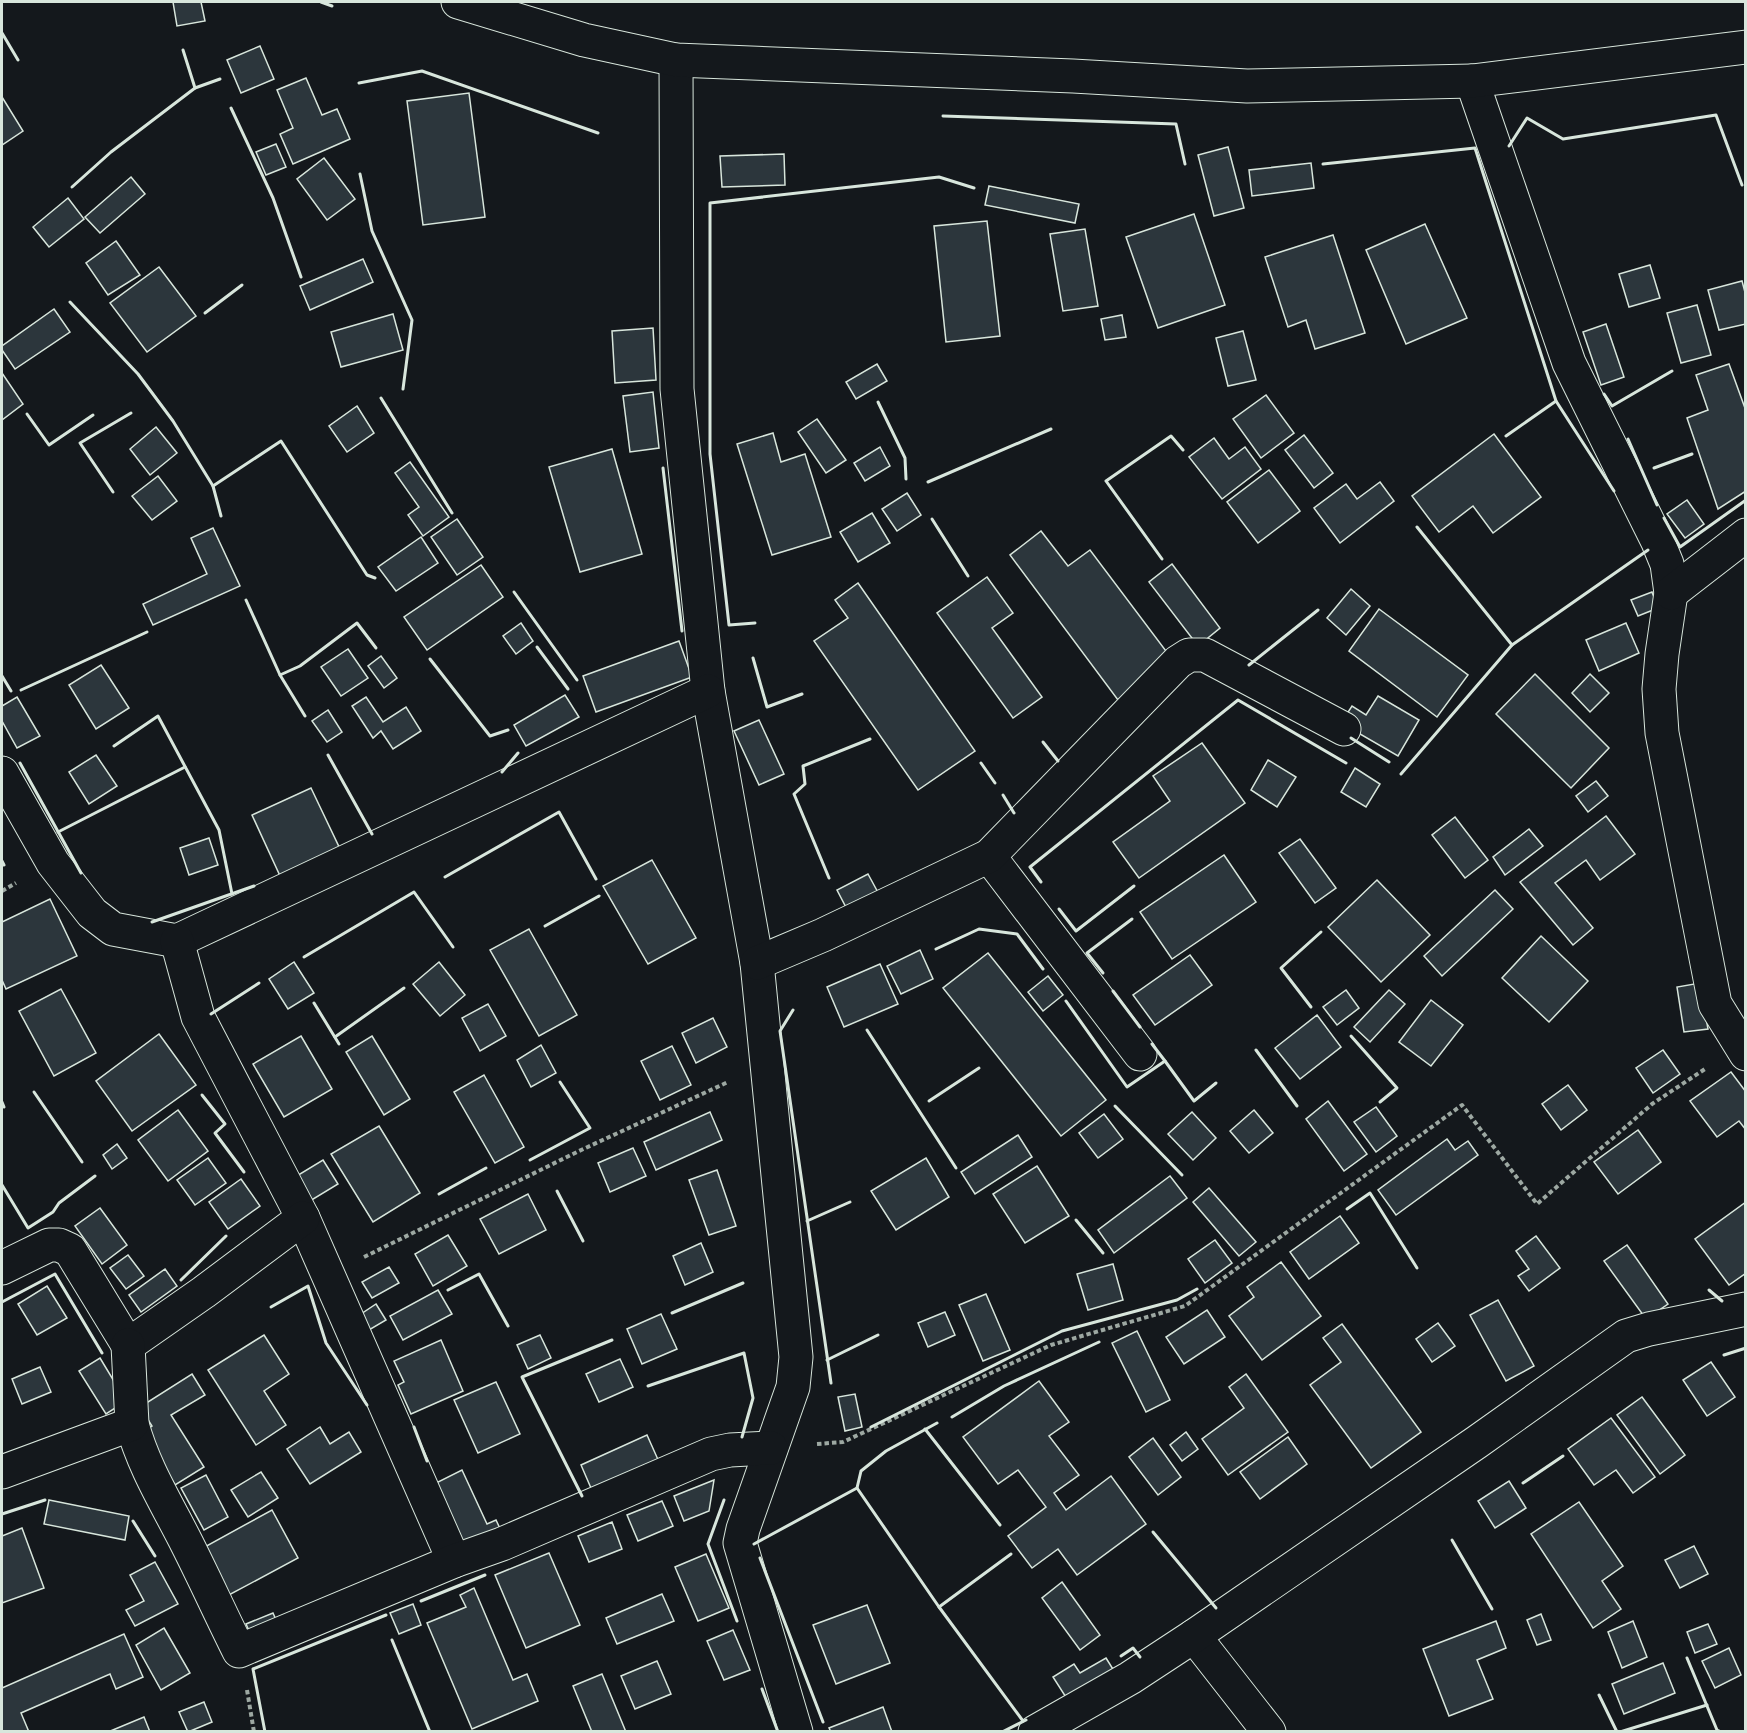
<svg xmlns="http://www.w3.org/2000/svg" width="1747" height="1733" viewBox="0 0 1747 1733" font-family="'Golos Text',sans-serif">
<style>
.building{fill:#2c363c;stroke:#d8e6dc;stroke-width:1.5}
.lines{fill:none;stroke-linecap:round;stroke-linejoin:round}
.street-casing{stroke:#d8e6dc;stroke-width:35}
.secondary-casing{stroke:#d8e6dc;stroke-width:35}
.path{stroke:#9da8a2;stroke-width:4;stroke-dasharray:4.5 3;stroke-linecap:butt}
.street{stroke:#14181c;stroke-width:33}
.secondary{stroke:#14181c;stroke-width:33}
.wall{stroke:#d8e6dc;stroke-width:3}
</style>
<rect width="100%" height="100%" fill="#14181c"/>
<g class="building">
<polygon points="173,2 201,2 205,21 177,26"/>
<polygon points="260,46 274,79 241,93 227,60"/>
<polygon points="306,78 322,115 337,109 350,139 293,164 280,134 293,128 277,90"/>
<polygon points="469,93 485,217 423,225 407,101"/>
<polygon points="2,97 23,131 2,145"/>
<polygon points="276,144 286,167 266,175 256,152"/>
<polygon points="1228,147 1244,208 1214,216 1198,155"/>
<polygon points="784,154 785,185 722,187 720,156"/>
<polygon points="324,158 355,199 327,220 297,179"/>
<polygon points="1311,163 1314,188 1252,196 1249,170"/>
<polygon points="131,177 145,194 100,233 85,217"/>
<polygon points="989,186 1079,204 1075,223 985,205"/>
<polygon points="68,198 84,219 49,247 33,227"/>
<polygon points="1194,214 1225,305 1158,328 1126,237"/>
<polygon points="987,221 1000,336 946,342 934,226"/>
<polygon points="1425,224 1467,318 1406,344 1366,250"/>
<polygon points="1085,229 1098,306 1063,311 1050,234"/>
<polygon points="1333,235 1365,333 1315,349 1306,320 1288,327 1265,257"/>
<polygon points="116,241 140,275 108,295 86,263"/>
<polygon points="363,259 373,282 310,310 300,286"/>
<polygon points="1650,265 1660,298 1629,307 1619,274"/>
<polygon points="159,267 196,316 147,352 110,303"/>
<polygon points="1742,281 1746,296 1746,324 1719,330 1708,290"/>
<polygon points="1697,305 1711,355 1681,363 1667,313"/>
<polygon points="54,309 70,332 15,369 2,350 2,346"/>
<polygon points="393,314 403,350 341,367 331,332"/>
<polygon points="1122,315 1126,337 1105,340 1101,319"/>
<polygon points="1606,324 1624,377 1601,385 1583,332"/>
<polygon points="653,328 656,380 615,383 612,331"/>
<polygon points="1243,331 1256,380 1228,386 1216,338"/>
<polygon points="877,364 887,381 856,399 846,382"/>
<polygon points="1729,364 1746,411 1746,491 1718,509 1687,418 1708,410 1696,375"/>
<polygon points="2,373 23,404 2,420"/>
<polygon points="653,392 659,448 630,452 623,396"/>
<polygon points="1266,395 1294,433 1261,458 1233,419"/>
<polygon points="357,406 374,433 347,452 329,426"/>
<polygon points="817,419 846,460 826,473 798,432"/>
<polygon points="156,427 177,453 150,475 130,449"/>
<polygon points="773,433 781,462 805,454 831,537 772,555 737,444"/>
<polygon points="1494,434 1541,497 1493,533 1473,506 1439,532 1412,496"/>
<polygon points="1304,435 1333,473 1314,488 1285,450"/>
<polygon points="1214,438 1229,459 1245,447 1261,469 1222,499 1189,457"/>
<polygon points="880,447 890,466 865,481 854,463"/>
<polygon points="612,449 642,554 580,572 549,467"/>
<polygon points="410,462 449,517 423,536 408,515 419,507 395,473"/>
<polygon points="1269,470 1300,511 1258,543 1227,502"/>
<polygon points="158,476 177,501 152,520 132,496"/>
<polygon points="1380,482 1394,501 1340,543 1314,508 1346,484 1357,499"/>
<polygon points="907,493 921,515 897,531 882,509"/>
<polygon points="1687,500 1704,524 1685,538 1667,514"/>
<polygon points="872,513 890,543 858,562 840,532"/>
<polygon points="457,519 483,557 457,575 431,537"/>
<polygon points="213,528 240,586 153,625 143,604 207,574 191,538"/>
<polygon points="1041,531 1068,566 1090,550 1172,659 1118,700 1010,555"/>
<polygon points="421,537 438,563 396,591 378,567"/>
<polygon points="1172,564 1220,628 1198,646 1149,582"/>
<polygon points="481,565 503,597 427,650 404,617"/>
<polygon points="987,577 1013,613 992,628 1042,697 1013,718 937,613"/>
<polygon points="858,583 975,751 918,790 814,641 848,618 835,600"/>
<polygon points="1351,589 1370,606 1346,635 1327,618"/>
<polygon points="1652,592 1658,608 1638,616 1631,600"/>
<polygon points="1379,609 1468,675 1437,717 1349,651"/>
<polygon points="521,623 533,641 516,654 503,636"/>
<polygon points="1626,623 1639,653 1599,671 1586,640"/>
<polygon points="679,641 692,677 596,712 583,676"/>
<polygon points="348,649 368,678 341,696 321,667"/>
<polygon points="381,656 397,678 384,688 368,666"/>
<polygon points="101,665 129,708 96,729 69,685"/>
<polygon points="1535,674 1609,748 1571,788 1496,714"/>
<polygon points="1590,674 1609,693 1590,712 1572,693"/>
<polygon points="565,695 579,717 526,746 514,725"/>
<polygon points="1378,696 1419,720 1398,756 1341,723 1352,706 1366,715"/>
<polygon points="17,697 40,736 17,748 2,721 2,706"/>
<polygon points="366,697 383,722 406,707 421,731 393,749 381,731 373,738 352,706"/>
<polygon points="328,710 342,732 327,742 312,721"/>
<polygon points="759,720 784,774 759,785 734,731"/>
<polygon points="1202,743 1245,803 1139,878 1113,842 1170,801 1153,776"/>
<polygon points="96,755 117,786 89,804 69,772"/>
<polygon points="1268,760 1296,777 1277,807 1251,790"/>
<polygon points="1355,768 1380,784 1366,807 1341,792"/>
<polygon points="1596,781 1608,796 1588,812 1576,796"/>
<polygon points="311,788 341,851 281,878 252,815"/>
<polygon points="1606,816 1635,854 1600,880 1586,860 1555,883 1593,928 1573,945 1520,882"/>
<polygon points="1455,817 1488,860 1465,878 1432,835"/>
<polygon points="1529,829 1543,846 1505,875 1493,857"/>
<polygon points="209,838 218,865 189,875 180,848"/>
<polygon points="1300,839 1336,888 1315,903 1279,853"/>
<polygon points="1224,855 1256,902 1172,959 1140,912"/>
<polygon points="652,860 696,938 648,964 603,886"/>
<polygon points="868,874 881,898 850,915 837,890"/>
<polygon points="1377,880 1430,935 1381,982 1328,927"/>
<polygon points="1495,890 1513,909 1442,976 1424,956"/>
<polygon points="50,899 77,956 6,989 2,980 2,922"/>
<polygon points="529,929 577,1015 539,1036 490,950"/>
<polygon points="1541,936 1588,981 1549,1022 1502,978"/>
<polygon points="920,950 933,979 901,994 887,966"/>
<polygon points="988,953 1106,1100 1061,1136 943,988"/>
<polygon points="1190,955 1212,985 1155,1025 1133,995"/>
<polygon points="294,962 314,993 288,1009 269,979"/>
<polygon points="439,962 465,995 440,1016 413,984"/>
<polygon points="880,964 898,1004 844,1027 827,987"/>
<polygon points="1048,976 1063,995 1043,1011 1028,992"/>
<polygon points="1700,983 1708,1029 1684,1032 1677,987"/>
<polygon points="61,989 96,1053 54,1076 19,1011"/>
<polygon points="1346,990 1359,1008 1337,1025 1323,1007"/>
<polygon points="1389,990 1405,1004 1370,1042 1354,1027"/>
<polygon points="1431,1000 1463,1025 1431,1066 1399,1042"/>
<polygon points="488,1004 506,1036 480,1051 462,1018"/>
<polygon points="1317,1015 1341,1047 1300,1079 1275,1048"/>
<polygon points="713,1018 727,1047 696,1063 682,1033"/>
<polygon points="159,1034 196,1085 132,1131 96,1081"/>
<polygon points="301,1036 332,1089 284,1117 253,1064"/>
<polygon points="372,1036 410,1099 384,1115 346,1052"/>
<polygon points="541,1045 556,1073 531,1087 517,1060"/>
<polygon points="672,1046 691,1085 660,1100 641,1061"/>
<polygon points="1663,1050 1680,1074 1653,1093 1636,1068"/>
<polygon points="1731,1072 1746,1092 1746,1130 1739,1121 1717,1137 1690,1101"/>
<polygon points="484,1075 524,1147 495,1163 454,1092"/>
<polygon points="1568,1085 1587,1110 1561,1130 1542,1104"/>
<polygon points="1328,1101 1367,1154 1344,1171 1306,1119"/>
<polygon points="1376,1107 1397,1136 1376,1152 1354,1122"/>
<polygon points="178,1110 208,1151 168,1181 138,1140"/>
<polygon points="1254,1110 1273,1133 1249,1153 1230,1131"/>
<polygon points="710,1112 722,1140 656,1170 644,1142"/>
<polygon points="1192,1112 1216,1138 1193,1160 1168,1134"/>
<polygon points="1104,1114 1123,1139 1098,1158 1079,1133"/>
<polygon points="379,1126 420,1193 373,1222 331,1154"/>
<polygon points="1638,1130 1661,1162 1618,1194 1594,1162"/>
<polygon points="1018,1135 1032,1157 975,1194 961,1172"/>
<polygon points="1447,1139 1455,1150 1468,1141 1478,1155 1396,1215 1378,1190"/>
<polygon points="117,1144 127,1158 112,1169 103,1155"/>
<polygon points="633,1148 646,1176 610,1192 598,1163"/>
<polygon points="208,1158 226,1183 195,1205 177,1180"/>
<polygon points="926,1158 949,1197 896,1230 871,1191"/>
<polygon points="323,1160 338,1184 310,1201 295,1177"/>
<polygon points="1037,1166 1069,1216 1025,1243 993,1194"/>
<polygon points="717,1170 736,1226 709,1235 689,1180"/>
<polygon points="1170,1176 1187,1198 1114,1253 1098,1230"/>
<polygon points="241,1179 260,1206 228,1229 209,1202"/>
<polygon points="1209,1188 1256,1242 1239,1256 1193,1202"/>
<polygon points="528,1194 546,1230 499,1254 480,1219"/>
<polygon points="1746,1202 1746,1273 1729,1285 1695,1239"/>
<polygon points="100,1208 127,1245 102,1264 75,1226"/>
<polygon points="1340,1216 1359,1243 1309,1279 1290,1252"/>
<polygon points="448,1235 467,1266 433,1286 415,1254"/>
<polygon points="1536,1236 1560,1268 1529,1291 1518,1276 1529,1269 1516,1251"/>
<polygon points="1215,1240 1232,1263 1205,1283 1188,1259"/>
<polygon points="701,1243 713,1272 685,1285 673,1256"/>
<polygon points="1627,1245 1668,1304 1646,1319 1604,1261"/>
<polygon points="128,1255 144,1276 126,1289 110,1268"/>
<polygon points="1281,1262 1321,1316 1262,1360 1229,1316 1254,1297 1247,1287"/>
<polygon points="1113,1264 1123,1300 1088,1310 1077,1274"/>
<polygon points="389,1267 399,1283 372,1298 362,1282"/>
<polygon points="165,1269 177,1286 141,1312 129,1295"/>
<polygon points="47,1286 67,1318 37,1335 18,1304"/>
<polygon points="438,1290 452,1314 403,1340 390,1316"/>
<polygon points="986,1294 1010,1350 983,1361 959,1305"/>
<polygon points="1498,1300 1534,1366 1506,1381 1470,1315"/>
<polygon points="376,1304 386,1320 369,1330 361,1314"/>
<polygon points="1207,1310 1225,1337 1184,1364 1166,1337"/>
<polygon points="945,1312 955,1335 928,1347 918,1323"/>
<polygon points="661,1314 677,1349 642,1364 627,1329"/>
<polygon points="1438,1323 1455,1346 1432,1362 1416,1339"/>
<polygon points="1342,1324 1421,1432 1371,1468 1310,1385 1341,1362 1323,1338"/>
<polygon points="1137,1331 1170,1400 1146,1412 1112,1343"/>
<polygon points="264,1335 289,1374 264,1391 286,1425 256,1445 208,1370"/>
<polygon points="540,1335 551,1358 528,1369 517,1345"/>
<polygon points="441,1340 463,1391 411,1414 398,1385 404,1382 394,1361"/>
<polygon points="100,1358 126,1401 106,1414 79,1371"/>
<polygon points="620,1359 633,1387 599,1402 586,1374"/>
<polygon points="1711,1362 1735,1397 1707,1416 1683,1380"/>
<polygon points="40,1367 51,1392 22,1404 12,1379"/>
<polygon points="192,1374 205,1395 171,1415 204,1467 175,1485 142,1433 152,1426 140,1407"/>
<polygon points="1246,1374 1288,1432 1228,1475 1202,1439 1244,1408 1229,1387"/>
<polygon points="1039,1381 1069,1422 1049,1436 1079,1475 1054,1493 1066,1510 1111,1476 1146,1524 1077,1575 1058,1549 1032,1568 1008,1536 1046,1507 1018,1470 998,1484 963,1437"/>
<polygon points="496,1382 520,1434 478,1453 454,1400"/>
<polygon points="855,1394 862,1427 845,1431 838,1397"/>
<polygon points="1642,1397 1685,1455 1660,1474 1617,1415"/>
<polygon points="1611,1418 1655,1477 1633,1493 1616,1470 1594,1485 1568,1449"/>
<polygon points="320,1427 330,1444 349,1432 361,1452 310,1484 287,1449"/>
<polygon points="1186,1432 1198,1449 1182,1461 1170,1445"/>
<polygon points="647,1435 664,1473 597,1502 581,1465"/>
<polygon points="1288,1437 1307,1464 1260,1499 1240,1472"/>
<polygon points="1153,1438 1181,1477 1158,1495 1129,1457"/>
<polygon points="462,1470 487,1524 496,1520 504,1537 465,1554 434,1484"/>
<polygon points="261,1472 278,1498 248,1517 231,1490"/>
<polygon points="206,1475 228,1517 204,1530 181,1488"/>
<polygon points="714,1480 709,1511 684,1521 674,1496"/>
<polygon points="1509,1481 1526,1508 1495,1528 1478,1501"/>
<polygon points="49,1500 129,1516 125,1540 44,1524"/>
<polygon points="662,1501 673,1526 638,1541 627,1515"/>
<polygon points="1579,1502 1623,1566 1602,1581 1621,1609 1593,1628 1531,1534"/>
<polygon points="272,1510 298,1558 227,1596 201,1549"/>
<polygon points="612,1522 622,1549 589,1562 578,1536"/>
<polygon points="22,1528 44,1588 2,1603 2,1536"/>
<polygon points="1694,1546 1708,1574 1680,1588 1665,1560"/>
<polygon points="549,1553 580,1625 526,1648 495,1575"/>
<polygon points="706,1554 729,1608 698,1621 675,1567"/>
<polygon points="155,1562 178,1604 135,1626 126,1610 144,1601 130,1575"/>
<polygon points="1062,1582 1100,1635 1080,1650 1042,1598"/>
<polygon points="474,1588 513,1680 527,1674 538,1701 472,1729 427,1623 466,1607 460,1595"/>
<polygon points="662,1594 674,1621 617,1644 606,1618"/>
<polygon points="413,1604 421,1625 399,1634 390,1613"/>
<polygon points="867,1605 890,1663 836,1684 813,1625"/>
<polygon points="273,1613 280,1629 254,1642 246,1624"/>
<polygon points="1541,1614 1551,1640 1537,1645 1527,1620"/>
<polygon points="1496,1621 1506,1648 1477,1660 1493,1699 1449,1716 1423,1649"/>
<polygon points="1633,1621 1647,1657 1622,1668 1608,1632"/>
<polygon points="1708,1624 1717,1644 1695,1653 1687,1632"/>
<polygon points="164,1628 190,1673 161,1690 136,1645"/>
<polygon points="733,1630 750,1670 724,1680 707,1641"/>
<polygon points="124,1634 143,1677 116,1689 110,1674 21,1713 29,1732 2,1732 2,1688"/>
<polygon points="1729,1648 1741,1675 1715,1688 1702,1661"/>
<polygon points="1106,1658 1116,1674 1069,1702 1053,1677 1074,1664 1080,1673"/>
<polygon points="657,1661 671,1694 635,1709 621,1676"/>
<polygon points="1663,1663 1675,1693 1624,1714 1612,1684"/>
<polygon points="602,1674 626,1732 592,1732 573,1686"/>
<polygon points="204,1702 212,1722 188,1732 179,1712"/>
<polygon points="883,1707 892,1732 831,1732 829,1728"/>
<polygon points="144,1717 150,1732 108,1732"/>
</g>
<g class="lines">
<defs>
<g id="street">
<polyline points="676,60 677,389 708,691 757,963 796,1357 793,1387 743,1529 740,1543 796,1732"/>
<polyline points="1472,81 1569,363 1658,542 1667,564 1671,593 1662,654 1659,689 1662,733 1715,1004 1746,1054"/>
<polyline points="1671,593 1746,535"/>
<polyline points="2,773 53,863 92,913 113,929 177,941 708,691"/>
<polyline points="989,856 1140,1054"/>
<polyline points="177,941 198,1017 303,1218 454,1561"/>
<polyline points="757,963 823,935 989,856 1178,662 1189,655 1205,655 1344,729"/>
<polyline points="2,1268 49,1245 59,1245 70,1250 128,1345 204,1292 303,1218"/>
<path d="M132,1424C143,1465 165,1501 184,1538C203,1575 220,1613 239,1651L454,1561L502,1544L711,1454L730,1450L771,1448"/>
<polyline points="2,1472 132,1424 128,1345"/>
<polyline points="1194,1636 1269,1732"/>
<polyline points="1035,1732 1130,1678 1194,1636 1477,1442 1626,1336 1649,1329 1746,1309"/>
</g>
<polyline id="secondary" points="458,2 584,40 676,60 1073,76 1247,86 1472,81 1746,47"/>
</defs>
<use href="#street" class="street-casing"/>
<use href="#secondary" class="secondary-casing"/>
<g class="path">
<polyline points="2,891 16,883"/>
<polyline points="364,1257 579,1151 728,1082"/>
<polyline points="817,1444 843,1442 1051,1345 1185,1306 1462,1105 1537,1204 1652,1104 1705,1069"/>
<polyline points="247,1690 254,1732"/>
</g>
<use href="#street" class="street"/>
<use href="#secondary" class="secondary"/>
<g class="wall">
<polyline points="321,2 332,6"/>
<polyline points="2,33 18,60"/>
<polyline points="183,50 195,88"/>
<polyline points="359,83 422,71 598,133"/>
<polyline points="231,108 273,198 301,277"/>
<polyline points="943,116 1176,124 1185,164"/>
<polyline points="1509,146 1527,118 1563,139 1716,115 1742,185"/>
<polyline points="1323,164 1475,148 1556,401 1614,491"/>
<polyline points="360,174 372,231 412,320 403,389"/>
<polyline points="72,187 111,152 195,88 220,79"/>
<polyline points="70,302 138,374 173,421 213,486 221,516"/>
<polyline points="205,313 242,285"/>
<polyline points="1604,394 1612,406 1672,371"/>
<polyline points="381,398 452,513"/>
<polyline points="878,402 905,458 906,479"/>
<polyline points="27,414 49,445 93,415"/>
<polyline points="1506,436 1556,401"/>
<polyline points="1628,439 1657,505"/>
<polyline points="663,468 682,631"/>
<polyline points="1654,468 1692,454"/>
<polyline points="928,482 1051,429"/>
<polyline points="213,486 281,441 367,575 375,578"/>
<polyline points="113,492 80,443 131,413"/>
<polyline points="1664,518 1680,547 1746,500"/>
<polyline points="932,519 968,576"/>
<polyline points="1162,559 1106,481 1171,436 1183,450"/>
<polyline points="514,592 577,680"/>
<polyline points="246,600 280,675 305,716"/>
<polyline points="755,623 729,625 710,454 710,203 939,177 974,188"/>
<polyline points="1512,645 1648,550"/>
<polyline points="537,647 568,689"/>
<polyline points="753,658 767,707 802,694"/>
<polyline points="430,659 490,736 508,730"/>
<polyline points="1249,665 1318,610"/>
<polyline points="280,675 300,666 357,623 376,648"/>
<polyline points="2,676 11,691"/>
<polyline points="21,690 147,632"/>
<polyline points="1351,738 1389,762"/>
<polyline points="1043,742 1058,761"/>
<polyline points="114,746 158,716 219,830 232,894"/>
<polyline points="328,755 372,834"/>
<polyline points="20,763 81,873"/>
<polyline points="981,763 995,783"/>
<polyline points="502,772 518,753"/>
<polyline points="1401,774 1512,645 1417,527"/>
<polyline points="1003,795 1014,813"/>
<polyline points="58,832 185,767"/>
<polyline points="2,861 4,865"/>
<polyline points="445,877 559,812 596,879"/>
<polyline points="829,878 794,794 805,784 803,766 870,739"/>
<polyline points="1041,882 1030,867 1238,700 1346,763"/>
<polyline points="1059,909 1076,931 1134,886"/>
<polyline points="152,922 254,886"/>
<polyline points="545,926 599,896"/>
<polyline points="936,949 979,929 1017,934 1043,969"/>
<polyline points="304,957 414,892 453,947"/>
<polyline points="1103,973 1087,953 1132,919"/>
<polyline points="1113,991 1140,1027"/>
<polyline points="1066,1001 1127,1087 1165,1061 1152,1044"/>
<polyline points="314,1003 339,1044"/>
<polyline points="1311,1007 1281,968 1321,932"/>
<polyline points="793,1010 780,1031 831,1383"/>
<polyline points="211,1014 259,983"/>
<polyline points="867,1030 956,1168"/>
<polyline points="1351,1036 1397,1088 1380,1102"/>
<polyline points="335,1037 404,988"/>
<polyline points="1256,1050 1297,1106"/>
<polyline points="1165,1061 1194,1101 1216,1083"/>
<polyline points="34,1092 82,1162"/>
<polyline points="202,1095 225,1124 215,1133 244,1172"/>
<polyline points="929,1101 979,1068"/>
<polyline points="2,1102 4,1107"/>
<polyline points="1115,1106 1182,1175"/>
<polyline points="530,1160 590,1128 560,1082"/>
<polyline points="2,1185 28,1228 53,1212 59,1203 95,1176"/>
<polyline points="557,1191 583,1241"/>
<polyline points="439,1194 486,1168"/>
<polyline points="1347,1209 1370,1193 1417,1268"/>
<polyline points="1076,1220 1103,1253"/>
<polyline points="807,1221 850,1202"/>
<polyline points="181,1280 226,1236"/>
<polyline points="448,1290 479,1274 508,1326"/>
<polyline points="1709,1290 1722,1301"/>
<polyline points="2,1302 55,1274 102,1353"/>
<polyline points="271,1307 308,1286 326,1343 367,1405"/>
<polyline points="672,1313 743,1283"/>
<polyline points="1724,1355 1746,1348"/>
<polyline points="827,1360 878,1335"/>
<polyline points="648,1386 744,1353 753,1398 742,1437"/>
<polyline points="952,1417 1004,1386 1099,1342"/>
<polyline points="937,1423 886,1451 861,1471 857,1488 939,1607 1023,1721"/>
<polyline points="414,1427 427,1461"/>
<polyline points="871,1427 1062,1331 1177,1300 1197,1289"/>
<polyline points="925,1429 1000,1525"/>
<polyline points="1523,1483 1563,1456"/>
<polyline points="582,1496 522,1377 612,1340"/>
<polyline points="724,1500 708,1544 737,1621"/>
<polyline points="2,1514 45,1500"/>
<polyline points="133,1521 155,1556"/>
<polyline points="1153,1532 1216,1608"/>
<polyline points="1452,1540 1492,1609"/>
<polyline points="754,1544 857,1488"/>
<polyline points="760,1558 823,1722"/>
<polyline points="421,1601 485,1575"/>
<polyline points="939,1607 1011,1554"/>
<polyline points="392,1640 430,1732"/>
<polyline points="1121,1656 1133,1648 1140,1657"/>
<polyline points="1687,1658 1717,1730 1721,1732"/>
<polyline points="762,1689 778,1732"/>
<polyline points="1599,1695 1617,1732"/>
<polyline points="265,1732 253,1669 386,1615"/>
<polyline points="1002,1732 1026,1720"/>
<polyline points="1620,1732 1707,1705"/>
</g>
</g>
<rect width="1747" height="1733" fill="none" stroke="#d8e6dc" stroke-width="6"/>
</svg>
